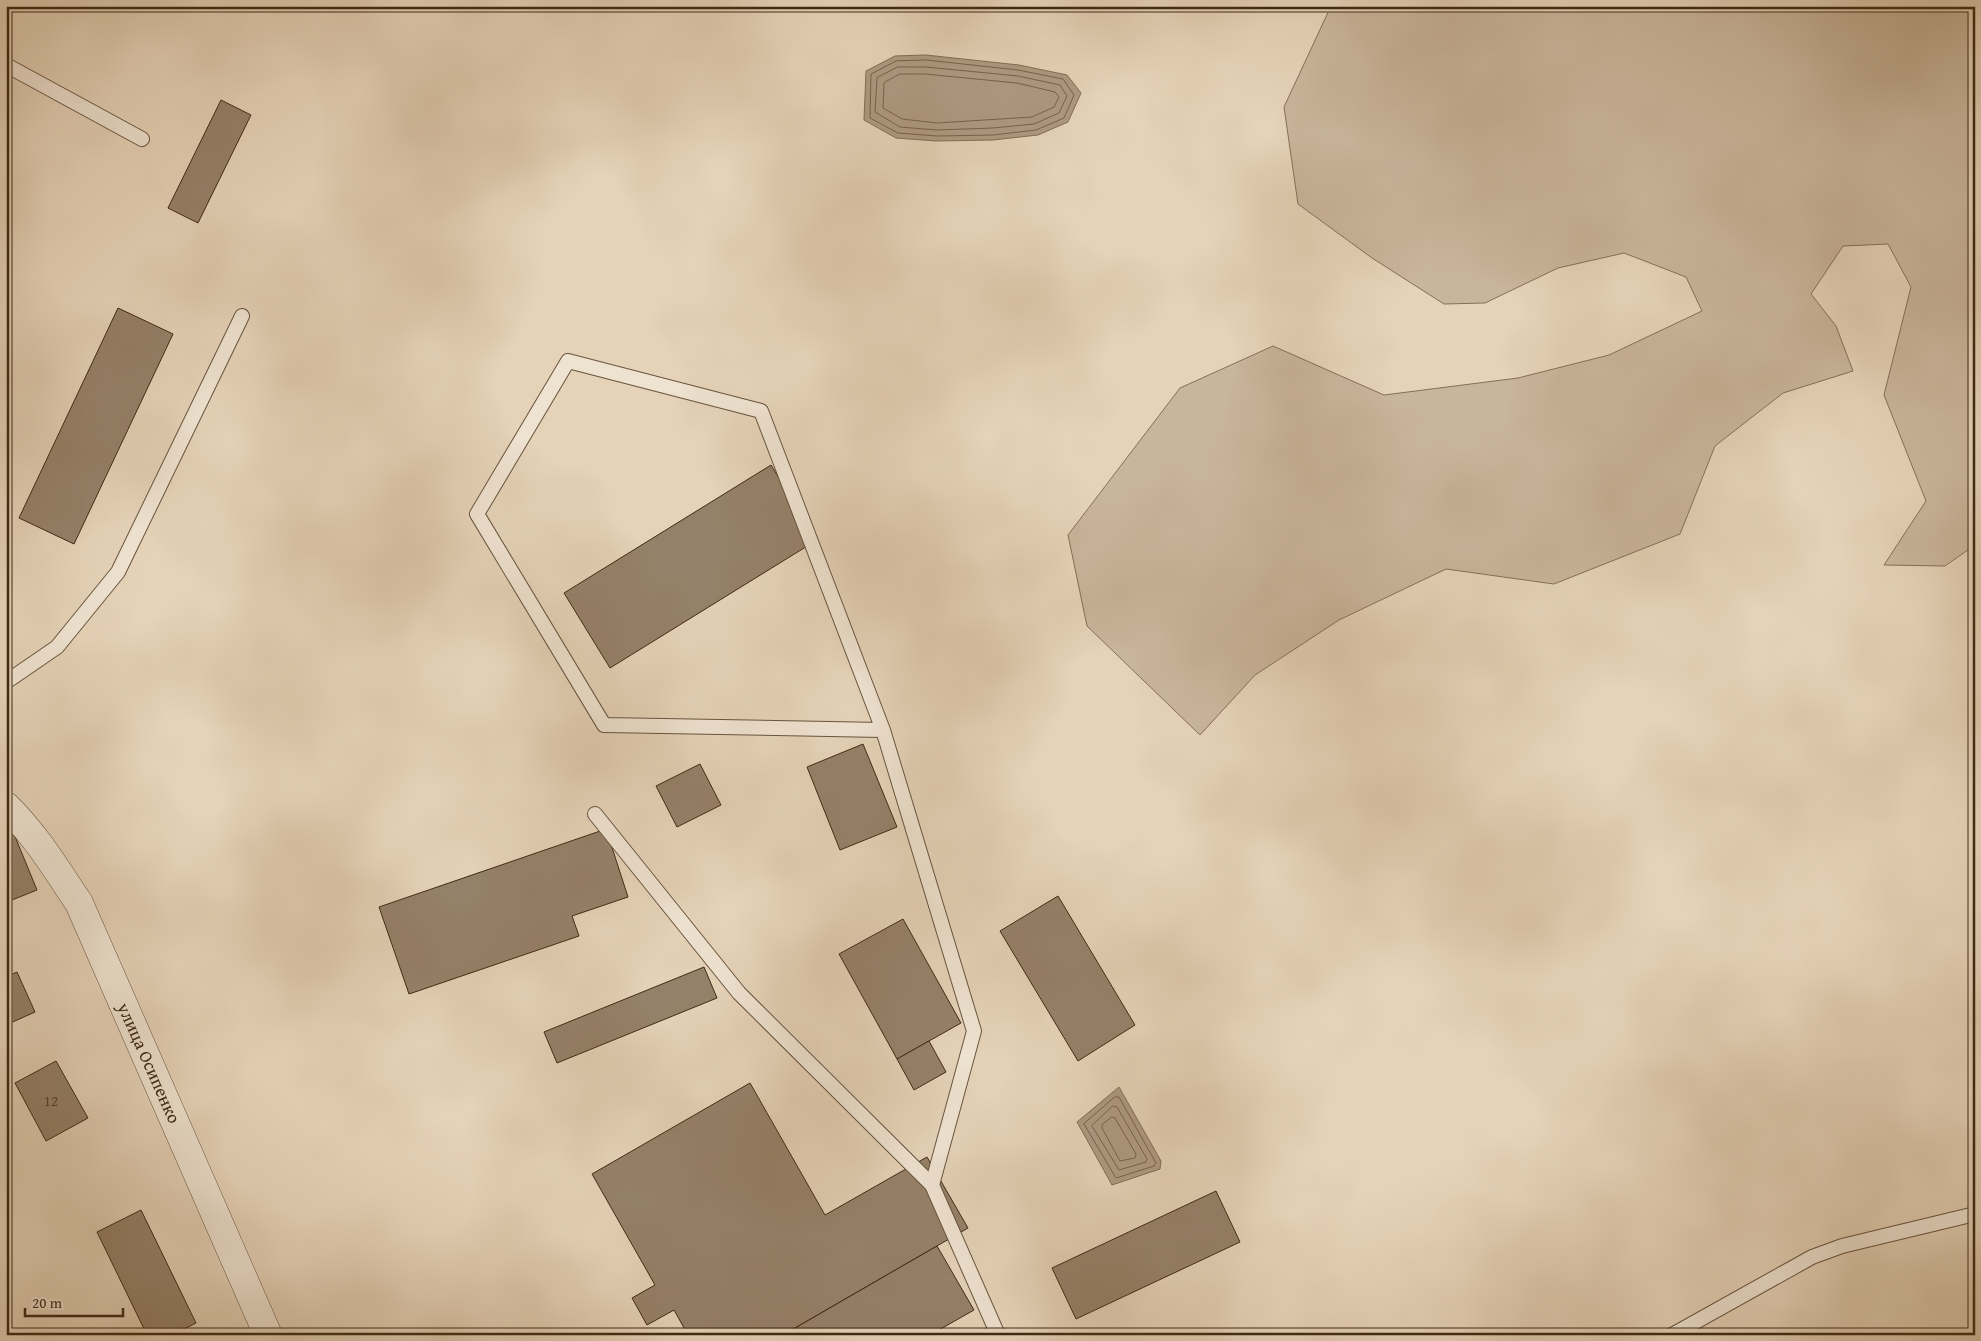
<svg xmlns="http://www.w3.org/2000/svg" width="1981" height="1341" viewBox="0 0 1981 1341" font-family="'Gentium Book Plus',serif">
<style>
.green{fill:#c9b59b;stroke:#847058}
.water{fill:#ad9980;stroke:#816d55}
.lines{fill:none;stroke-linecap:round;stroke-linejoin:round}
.shore{stroke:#76624a;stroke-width:1}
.building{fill:#958169;stroke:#3f2a15}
.lane-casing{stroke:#68543e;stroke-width:16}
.street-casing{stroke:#68543e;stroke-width:29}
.lane{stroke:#eee2d0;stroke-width:14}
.street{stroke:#eee2d0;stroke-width:28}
.labels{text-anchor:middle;stroke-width:4;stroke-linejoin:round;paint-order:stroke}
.number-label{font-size:15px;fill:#54402a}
.street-label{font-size:18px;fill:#3f2a15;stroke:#eee2d0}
</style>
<rect width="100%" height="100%" fill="#e5d2b7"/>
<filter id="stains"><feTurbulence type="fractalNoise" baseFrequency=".004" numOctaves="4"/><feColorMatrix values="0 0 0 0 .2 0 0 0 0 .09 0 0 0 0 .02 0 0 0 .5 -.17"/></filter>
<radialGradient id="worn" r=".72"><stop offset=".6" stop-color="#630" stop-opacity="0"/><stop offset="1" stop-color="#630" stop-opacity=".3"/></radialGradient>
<polygon class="green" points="1331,6 1975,6 1975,545 1945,566 1884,565 1926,501 1884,395 1911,287 1888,244 1843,246 1811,294 1836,326 1853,371 1783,393 1715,446 1680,534 1554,584 1446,569 1339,620 1255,675 1200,735 1087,626 1068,535 1180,388 1273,346 1384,395 1518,378 1609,355 1702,311 1686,277 1624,253 1558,268 1485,303 1444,304 1372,258 1298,204 1284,107"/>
<g class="water">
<polygon points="926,55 1019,65 1067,75 1081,93 1068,122 1038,135 993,140 936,141 896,138 864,120 866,71 895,56"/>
<polygon points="1119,1087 1161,1161 1160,1169 1112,1185 1077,1122"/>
</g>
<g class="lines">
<g class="shore">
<polygon points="926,60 1018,70 1063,79 1074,95 1064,118 1036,130 993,135 937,136 898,133 870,118 871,74 896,61"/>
<polygon points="898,67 926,67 1018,76 1060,85 1067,96 1059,113 1034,124 993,128 937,130 900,127 875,112 877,78"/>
<polygon points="900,74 925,74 1017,83 1055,92 1059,97 1054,107 1032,117 937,123 902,119 883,108 884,83"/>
<polygon points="1115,1097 1119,1097 1156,1163 1154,1166 1116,1178 1084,1124"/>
<polygon points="1113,1106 1117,1107 1147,1159 1146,1162 1119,1170 1092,1126"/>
<polygon points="1112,1117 1115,1118 1136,1154 1135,1158 1120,1161 1102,1128 1102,1125"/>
</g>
</g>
<g class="building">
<polygon points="221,100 251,115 198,223 168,208"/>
<polygon points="118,308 173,334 74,544 19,518"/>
<polygon points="771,465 817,540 610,668 564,593"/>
<polygon points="863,744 897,827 840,850 807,767"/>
<polygon points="700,764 721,805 677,827 656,786"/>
<polygon points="606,829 628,897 572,916 579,936 409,994 379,907"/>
<polygon points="14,834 37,890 7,902 6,838"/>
<polygon points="1058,896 1135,1025 1078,1061 1000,931"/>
<polygon points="903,919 961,1023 897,1059 839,954"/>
<polygon points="704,967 717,998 557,1063 544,1032"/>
<polygon points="17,972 35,1012 6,1025 6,977"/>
<polygon points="929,1041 946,1072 914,1090 897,1059"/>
<polygon points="56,1061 88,1118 46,1141 15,1083"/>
<polygon points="750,1083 825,1215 927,1157 968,1228 783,1335 688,1335 674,1310 647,1325 632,1298 655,1285 592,1174"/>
<polygon points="1216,1191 1240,1242 1076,1319 1052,1268"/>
<polygon points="141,1210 196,1323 172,1335 147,1335 97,1232"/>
<polygon points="937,1246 974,1310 930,1335 783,1335"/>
<polygon points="547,1329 550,1335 537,1335"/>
</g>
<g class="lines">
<defs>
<g id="lane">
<polyline points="6,65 142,139"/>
<polyline points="6,682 57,647 118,572 242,316"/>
<polyline points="883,730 761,411 568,361 477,514 604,725 883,730 974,1031 932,1185"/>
<polyline points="595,814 739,993 932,1185 998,1335"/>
<polyline points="1672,1335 1812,1257 1842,1246 1975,1214"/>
</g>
<path id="street" d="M6,806C35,834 56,869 79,903L268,1335"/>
</defs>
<use href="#lane" class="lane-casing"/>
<use href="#street" class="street-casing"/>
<use href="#lane" class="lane"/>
<use href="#street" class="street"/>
</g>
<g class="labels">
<g class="number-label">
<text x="51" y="1106">12</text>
</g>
<g class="street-label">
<text transform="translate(149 1063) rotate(66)" y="6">улица Осипенко</text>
</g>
</g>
<rect width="1981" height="1341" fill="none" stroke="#e5d2b7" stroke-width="25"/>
<rect x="8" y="8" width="1966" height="1326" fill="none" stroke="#3f2a15" stroke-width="2.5"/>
<rect x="12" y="12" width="1956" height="1316" fill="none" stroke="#3f2a15"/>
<path d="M25 1308v8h98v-8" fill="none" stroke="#3f2a15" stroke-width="2.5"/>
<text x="32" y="1308" font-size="15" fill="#3f2a15" stroke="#eee2d0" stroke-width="4" paint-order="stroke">20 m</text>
<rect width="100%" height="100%" filter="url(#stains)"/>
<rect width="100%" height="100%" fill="url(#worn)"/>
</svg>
